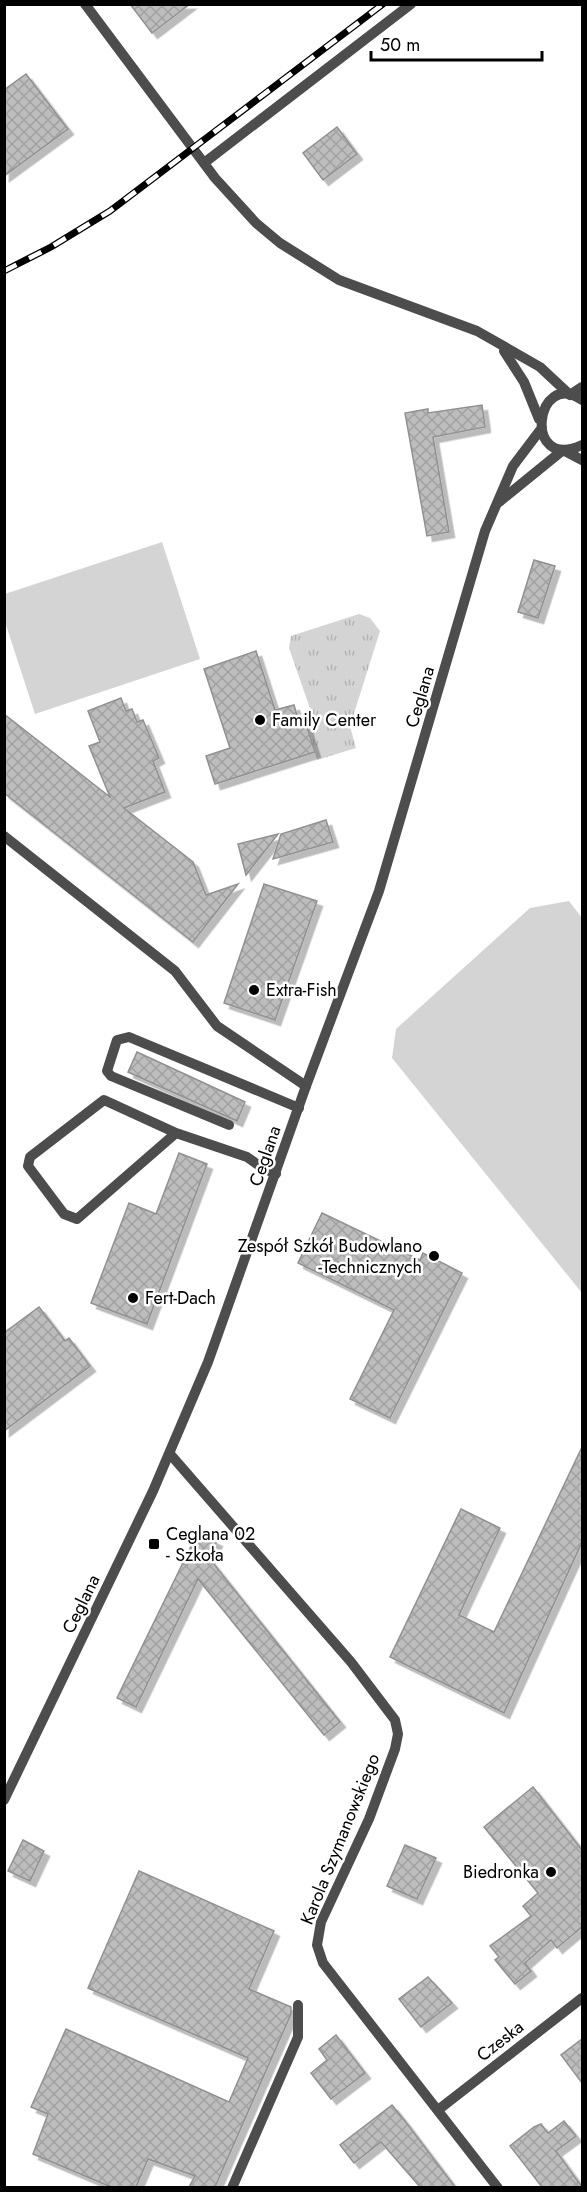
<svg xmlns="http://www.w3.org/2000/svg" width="587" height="2192" viewBox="0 0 587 2192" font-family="Jost,sans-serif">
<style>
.grass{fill:url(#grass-tufts)}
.pitch{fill:#d4d4d4}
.building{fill:url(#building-cross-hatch);stroke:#919191;stroke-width:1.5;filter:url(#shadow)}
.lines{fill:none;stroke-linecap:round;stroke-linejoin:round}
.minor{stroke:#4d4d4d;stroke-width:10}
.rail-casing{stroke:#000;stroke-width:7}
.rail{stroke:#fff;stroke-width:4.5;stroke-dasharray:14;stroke-linecap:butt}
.poi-dot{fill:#000;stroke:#fff;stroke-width:2}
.labels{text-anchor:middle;stroke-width:5;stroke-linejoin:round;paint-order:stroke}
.street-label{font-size:18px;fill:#000;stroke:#fff}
.poi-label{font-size:18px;fill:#000;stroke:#fff;text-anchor:start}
</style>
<defs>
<pattern id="grass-tufts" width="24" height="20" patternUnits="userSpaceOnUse" patternTransform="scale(1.5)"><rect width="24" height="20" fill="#d4d4d4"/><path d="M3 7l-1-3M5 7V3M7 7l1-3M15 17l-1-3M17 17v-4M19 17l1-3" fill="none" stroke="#b4b4b4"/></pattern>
<pattern id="building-cross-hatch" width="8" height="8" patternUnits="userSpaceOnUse" patternTransform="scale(1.5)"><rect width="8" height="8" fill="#bdbdbd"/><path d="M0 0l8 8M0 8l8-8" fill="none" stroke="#a1a1a1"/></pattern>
<filter id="shadow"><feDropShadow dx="5.5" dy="5.5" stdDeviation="0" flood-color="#0004"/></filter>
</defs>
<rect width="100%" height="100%" fill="#fff"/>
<polygon class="grass" points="359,614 370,618 380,631 350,726 356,748 317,760 306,724 314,720 289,648 291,636"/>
<g class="pitch">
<polygon points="162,542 200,659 35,714 5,622 5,594"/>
<polygon points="569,901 582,918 582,1293 392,1058 396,1029 530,908"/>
</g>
<g class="building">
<polygon points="130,4 190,4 152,33"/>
<polygon points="26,74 68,129 4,176 4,90"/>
<polygon points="337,127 357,154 323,180 303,153"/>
<polygon points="482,405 485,427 433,437 449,532 427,536 405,413 428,409 428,413"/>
<polygon points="534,560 555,566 538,618 518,612"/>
<polygon points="256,651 275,710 294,705 300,726 306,724 315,752 215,784 206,756 230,748 204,669"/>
<polygon points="121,698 126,711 132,709 137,722 143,720 159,758 153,761 165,792 124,808 193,862 206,895 238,884 193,942 4,793 4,714 110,797 89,746 100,742 88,711"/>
<polygon points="326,820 333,842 273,859 281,834"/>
<polygon points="278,834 246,875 238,844"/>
<polygon points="264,884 317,901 275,1020 224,1003"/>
<polygon points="137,1052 245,1102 237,1121 128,1072"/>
<polygon points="179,1153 207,1164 147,1324 91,1303 129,1203 156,1214"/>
<polygon points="322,1213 420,1260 423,1253 462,1273 390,1418 350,1399 394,1310 298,1263"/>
<polygon points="39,1307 65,1341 69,1338 90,1366 4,1431 4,1333"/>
<polygon points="582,1447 582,1542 504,1713 390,1657 461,1509 500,1528 459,1615 494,1632"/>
<polygon points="198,1532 217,1541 209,1558 340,1722 324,1735 198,1579 136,1707 117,1698"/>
<polygon points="533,1787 582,1850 582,1927 557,1948 551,1940 525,1963 531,1971 515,1984 495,1960 499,1957 490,1946 531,1916 523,1906 538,1893 484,1827"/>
<polygon points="23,1840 44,1851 30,1881 8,1871"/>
<polygon points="405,1845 436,1858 417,1899 387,1886"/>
<polygon points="139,1871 274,1931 249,1989 291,2007 291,2014 215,2187 189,2187 195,2176 148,2159 136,2187 111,2187 33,2154 48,2114 31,2107 66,2029 229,2102 248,2058 88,1988"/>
<polygon points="428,1977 452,2003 421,2027 399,1999"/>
<polygon points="336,2035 365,2073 331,2099 311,2073 327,2060 319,2049"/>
<polygon points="582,2039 582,2083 561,2055"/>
<polygon points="392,2105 405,2121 455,2187 420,2187 381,2142 354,2163 340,2145"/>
<polygon points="564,2121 576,2136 556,2151 582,2187 542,2187 510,2146 534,2127 541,2124 548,2133"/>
</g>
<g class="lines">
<g class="minor">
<polyline points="85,4 215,178 256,223 280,243 339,280 477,331 540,367 570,395 582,387"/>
<polyline points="204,163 411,4"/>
<polyline points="504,351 524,382 539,419"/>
<path d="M582,400C535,367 522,473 582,445"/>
<polyline points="499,502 563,450 582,460"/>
<polyline points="4,836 175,971 217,1026 306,1086"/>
<polyline points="229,1125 111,1076 107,1071 117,1040 129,1037 299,1108"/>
<polyline points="176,1133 104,1100 30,1157 28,1166 64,1214 77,1219 176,1133 247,1157 261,1167 276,1174"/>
<polyline points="170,1454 351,1662 395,1720 398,1734 395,1749 369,1819 321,1922 317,1945 323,1963 498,2188"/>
<polyline points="4,1800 153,1491 208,1362 306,1086 379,891 485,531 513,466 541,429"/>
<polyline points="438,2110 582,1998"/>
<polyline points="232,2188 298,2037 298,2005"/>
</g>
<defs>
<polyline id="rail" points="4,271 51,247 110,211 383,4"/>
</defs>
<use href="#rail" class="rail-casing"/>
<use href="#rail" class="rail"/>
</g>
<g class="poi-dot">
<circle cx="260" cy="720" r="6"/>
<circle cx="254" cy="990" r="6"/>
<circle cx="434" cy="1256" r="6"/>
<circle cx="133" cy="1298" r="6"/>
<rect x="148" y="1538" width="12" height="12" rx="3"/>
<circle cx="551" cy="1872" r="6"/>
</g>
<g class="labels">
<g class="street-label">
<text transform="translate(420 697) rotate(-74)" y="6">Ceglana</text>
<text transform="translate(265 1156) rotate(-71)" y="6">Ceglana</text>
<text transform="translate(81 1604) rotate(-64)" y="6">Ceglana</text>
<text transform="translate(340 1839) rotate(-68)" y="6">Karola Szymanowskiego</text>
<text transform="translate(500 2041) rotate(-38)" y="6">Czeska</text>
</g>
<g class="poi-label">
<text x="272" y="726">Family Center</text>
<text x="266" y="996">Extra-Fish</text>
<text x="422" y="1252" text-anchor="end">Zespół Szkół Budowlano<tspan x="422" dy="21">-Technicznych</tspan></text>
<text x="145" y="1304">Fert-Dach</text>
<text x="166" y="1540">Ceglana 02<tspan x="166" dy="21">- Szkoła</tspan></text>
<text x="539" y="1878" text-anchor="end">Biedronka</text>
</g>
</g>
<rect width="587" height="2192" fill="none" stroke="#000000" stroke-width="12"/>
<path d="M371 51v9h171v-9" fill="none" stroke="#000000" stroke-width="3"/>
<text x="380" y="51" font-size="18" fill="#000000" stroke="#ffffff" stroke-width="4.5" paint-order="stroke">50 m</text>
</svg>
